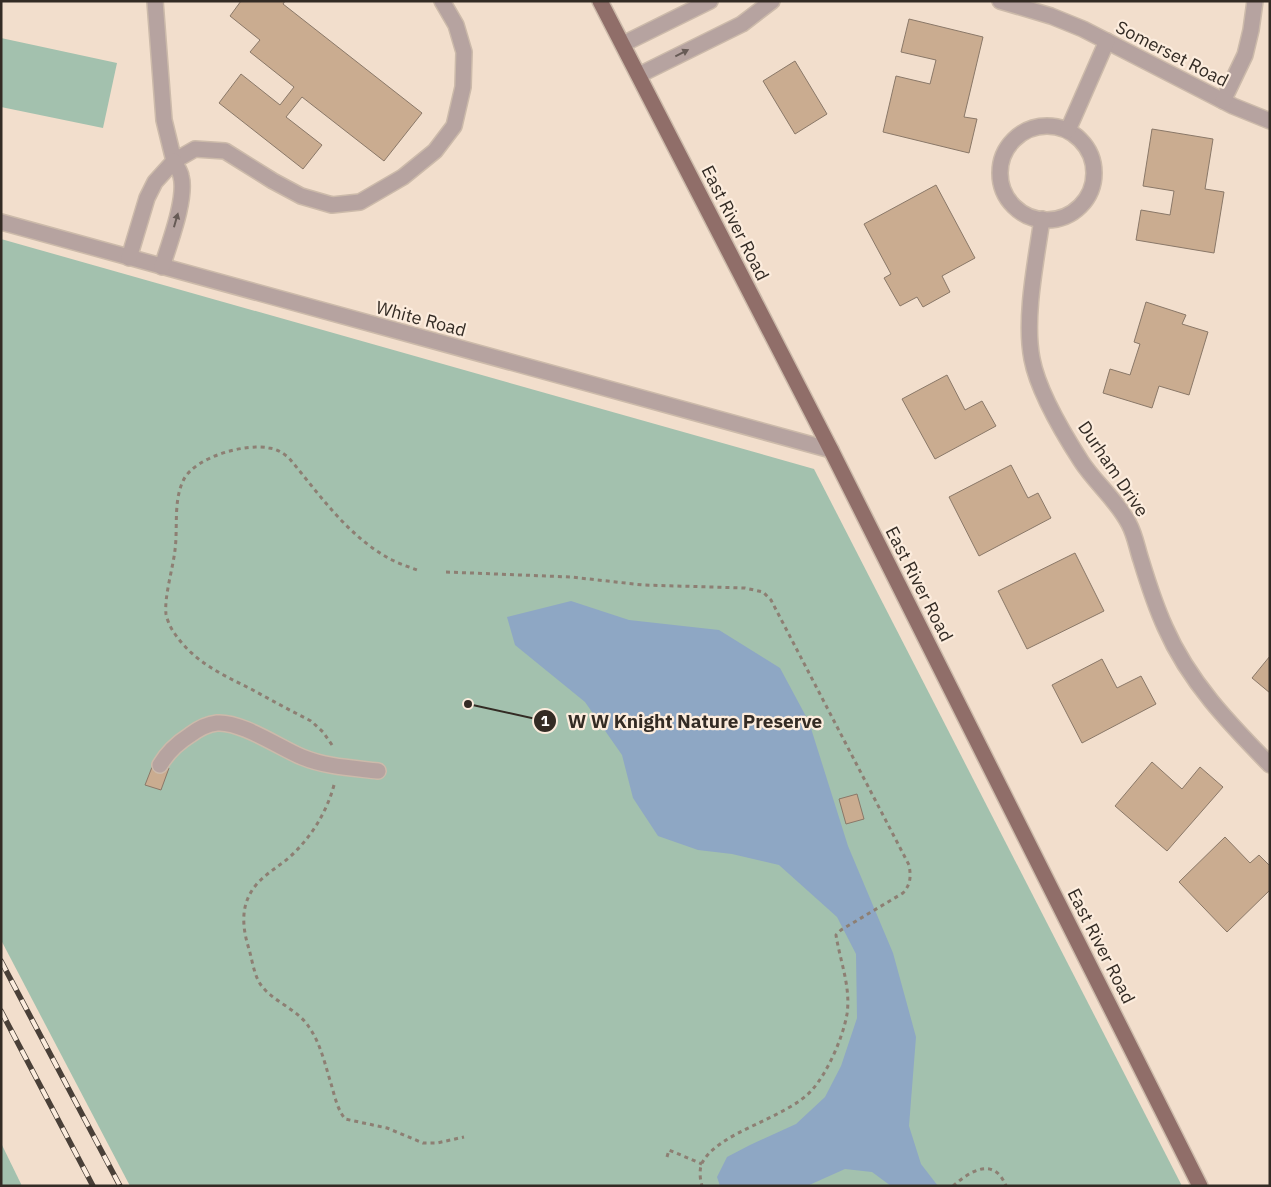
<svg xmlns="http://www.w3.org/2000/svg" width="1271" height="1187" viewBox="0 0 1271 1187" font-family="'IBM Plex Sans',sans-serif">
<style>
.green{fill:#a3c1ae}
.water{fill:#8ea7c4}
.building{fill:#caac90;stroke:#8a7868}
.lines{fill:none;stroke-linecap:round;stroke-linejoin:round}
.minor-casing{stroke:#ccbaaa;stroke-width:18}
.major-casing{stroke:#ccbaaa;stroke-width:18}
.path{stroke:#8d7f73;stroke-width:3;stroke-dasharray:4 4;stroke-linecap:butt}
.minor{stroke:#b6a3a0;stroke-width:15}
.major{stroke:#906e69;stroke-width:15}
.rail-casing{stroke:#4a4038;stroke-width:5.5}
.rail{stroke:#fcecdd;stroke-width:4;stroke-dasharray:11;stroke-linecap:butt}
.oneway{fill:#675b56}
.labels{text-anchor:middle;stroke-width:4.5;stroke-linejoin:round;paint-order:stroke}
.street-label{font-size:18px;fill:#332b24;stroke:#fcecdd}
.leader{fill:none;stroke:#332b24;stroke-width:2}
.callout-dot{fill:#332b24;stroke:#fcecdd;stroke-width:2}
.mark-label{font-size:15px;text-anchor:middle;font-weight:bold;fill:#fff}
.callout-label{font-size:19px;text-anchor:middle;font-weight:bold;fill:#332b24;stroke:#fcecdd;stroke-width:4.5;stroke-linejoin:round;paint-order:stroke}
</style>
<rect width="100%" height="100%" fill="#f2decc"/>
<g class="green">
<polygon points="1,38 117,63 103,128 1,107"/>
<polygon points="1,239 814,469 1182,1186 130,1186 1,940"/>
<polygon points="1,1143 22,1186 1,1186"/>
</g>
<polygon class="water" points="571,601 629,620 719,630 780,668 809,722 848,846 893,953 916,1037 909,1126 921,1164 938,1186 891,1186 872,1172 845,1169 807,1186 720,1186 717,1177 727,1157 750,1145 796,1124 825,1097 841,1066 857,1018 856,954 837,917 779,865 732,854 698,850 658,836 633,798 622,755 585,702 515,645 507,617"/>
<g class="building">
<polygon points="241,1 285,1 283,4 422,113 384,161 302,97 286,117 322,145 303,169 219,103 241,74 280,105 294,87 250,52 260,40 230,16"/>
<polygon points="909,19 983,37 964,117 977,119 969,153 883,132 896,76 930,84 936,60 901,52"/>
<polygon points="795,61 827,114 795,134 763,81"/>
<polygon points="1152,129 1213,139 1205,189 1224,192 1214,253 1136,240 1141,210 1170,215 1174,191 1143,186"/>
<polygon points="936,185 975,258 942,276 950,292 923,307 917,297 900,306 884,278 891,274 864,224"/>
<polygon points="1146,302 1186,315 1182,324 1208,332 1189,395 1159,386 1152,408 1103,393 1110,369 1130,375 1140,344 1134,342"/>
<polygon points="947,375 965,410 982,401 996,426 935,459 902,399"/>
<polygon points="1011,465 1028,498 1038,493 1051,518 979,556 949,497"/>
<polygon points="1075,553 1104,611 1027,649 998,591"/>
<polygon points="1270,656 1270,693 1252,678"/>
<polygon points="1102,659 1117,688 1141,676 1156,704 1082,743 1052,685"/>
<polygon points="154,762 169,768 161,790 145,785"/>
<polygon points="1152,762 1182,789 1200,767 1223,787 1167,851 1115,806"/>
<polygon points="857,794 864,819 846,824 839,799"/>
<polygon points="1225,837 1250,863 1259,855 1270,866 1270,890 1227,932 1179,882"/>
</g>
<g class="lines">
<defs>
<g id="minor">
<polyline points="155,1 164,120 174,161 195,149 225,151 273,181 301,196 332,205 360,202 403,177 435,151 454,126 463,87 464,52 456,25 442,1"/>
<polyline points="1000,1 1051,16 1083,29 1233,106 1270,121"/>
<polyline points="623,44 710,1"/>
<polyline points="639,75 742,24 772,1"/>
<polyline points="1223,101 1245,55 1251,30 1255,1"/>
<circle cx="1047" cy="173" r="47"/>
<polyline points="1068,130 1107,41"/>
<path d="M1042,219C1036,261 1024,318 1032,359C1038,391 1063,433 1081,461C1095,483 1117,500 1129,524C1135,535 1137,548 1141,560C1148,583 1155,605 1165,627C1189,682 1229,723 1270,765"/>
<polyline points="1,222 831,450"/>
<path d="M129,258L147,198L155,182L174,161C176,166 180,171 181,176C187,198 169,244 162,267"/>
<path d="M160,765C167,753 179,742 190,735C198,729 207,724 217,723C241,721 280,748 302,757C326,767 353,768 378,771"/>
</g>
<polyline id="major" points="600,1 831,450 1200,1186"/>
</defs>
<use href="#minor" class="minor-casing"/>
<use href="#major" class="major-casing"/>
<g class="path">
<path d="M446,572L571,577L643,585L745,588L763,592L771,600L909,865C911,876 911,884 903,893L841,930L836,935C840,961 851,987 847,1014C843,1037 828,1072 812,1090C786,1119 719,1131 702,1163C699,1170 700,1179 702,1186"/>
<path d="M332,745L323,732L311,721C291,711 271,700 251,689C221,674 192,661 173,631C170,627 167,619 166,614C164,597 173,568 175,550C178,527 173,500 184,479C196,457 245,443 269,448C277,449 283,453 289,458C320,495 348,537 392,560C400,564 409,567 417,570"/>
<path d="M334,785C327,811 313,834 294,853C282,865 267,872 256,885C240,904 242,927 249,949C252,960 254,973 259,982C270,1001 297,1008 309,1027C321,1044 326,1068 332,1087C335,1098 338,1110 345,1119L387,1128L423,1143H437L464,1137"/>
<polyline points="667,1157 669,1150 702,1164"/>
<path d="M953,1186C970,1171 994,1156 1006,1186"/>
</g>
<use href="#minor" class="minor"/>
<use href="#major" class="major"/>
<defs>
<g id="rail">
<polyline points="1,961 120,1186"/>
<polyline points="1,1011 93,1186"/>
</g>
</defs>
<use href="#rail" class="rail-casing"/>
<use href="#rail" class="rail"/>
</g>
<defs><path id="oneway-solid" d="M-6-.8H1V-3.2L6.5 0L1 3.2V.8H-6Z" transform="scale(1.25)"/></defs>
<g class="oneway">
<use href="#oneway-solid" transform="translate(682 53) rotate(-27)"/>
<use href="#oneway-solid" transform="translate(176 220) rotate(-74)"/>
</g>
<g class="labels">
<g class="street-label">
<text transform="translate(1172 54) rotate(27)" y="6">Somerset Road</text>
<text transform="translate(735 223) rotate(63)" y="6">East River Road</text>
<text transform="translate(421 319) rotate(15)" y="6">White Road</text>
<text transform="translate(1113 469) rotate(56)" y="6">Durham Drive</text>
<text transform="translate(919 584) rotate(63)" y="6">East River Road</text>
<text transform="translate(1101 946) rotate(63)" y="6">East River Road</text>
</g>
</g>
<path class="leader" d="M468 704L545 721"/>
<g class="callout-dot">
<circle cx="468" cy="704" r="5"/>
<circle cx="545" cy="721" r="12"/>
</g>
<g class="mark-label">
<text x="545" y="726">1</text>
</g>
<g class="callout-label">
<text x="695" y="728">W W Knight Nature Preserve</text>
</g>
<rect width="1271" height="1187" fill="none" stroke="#332b24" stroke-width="5"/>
</svg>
